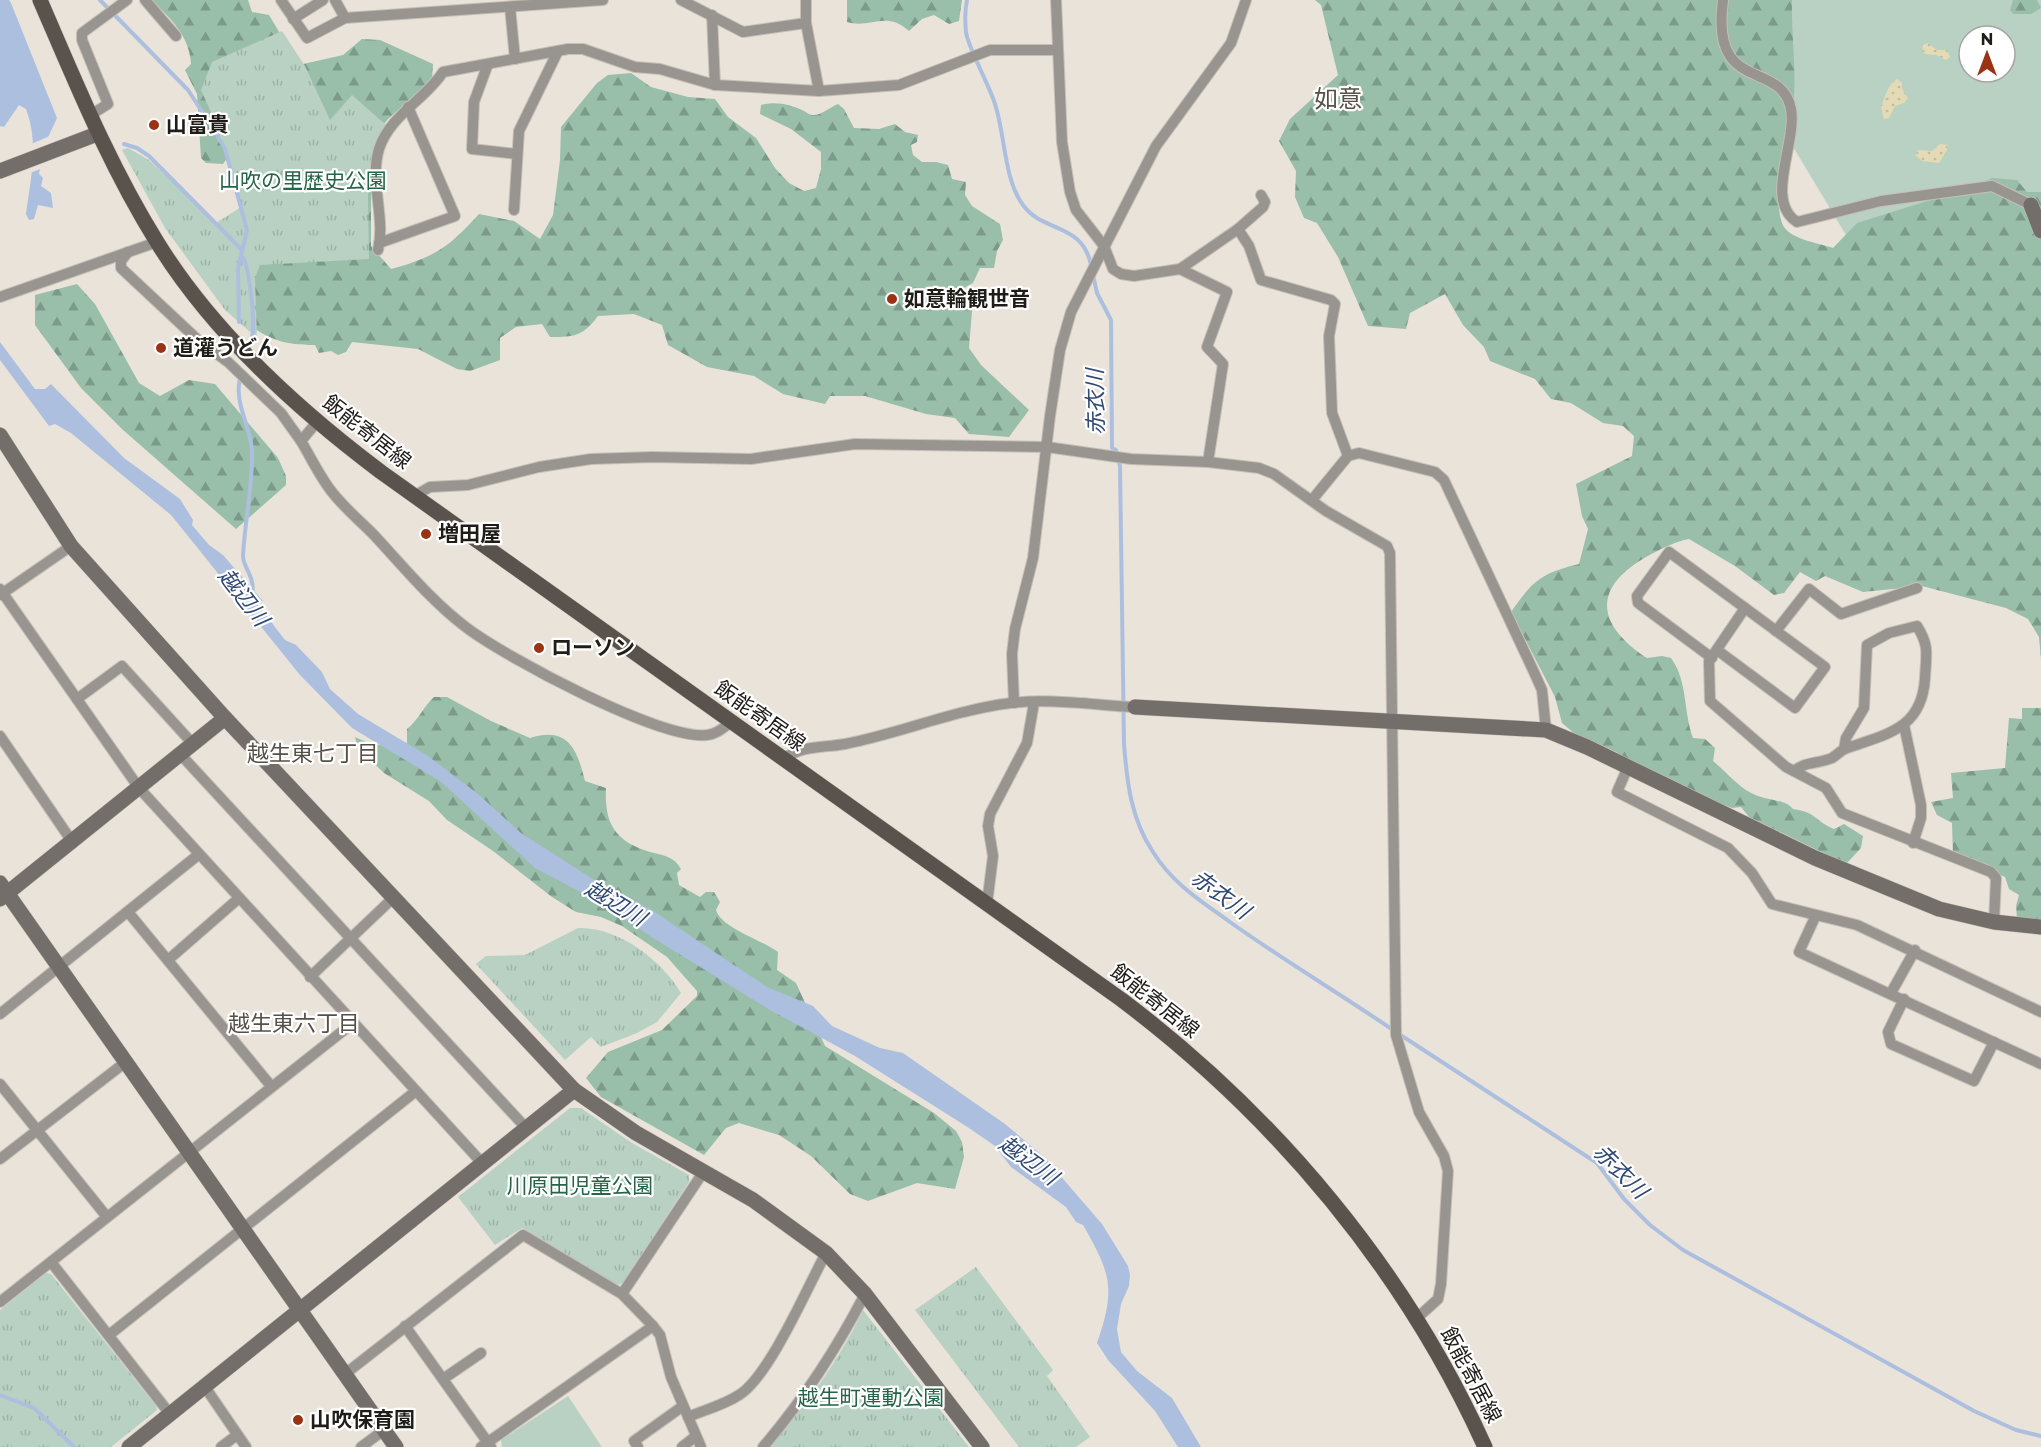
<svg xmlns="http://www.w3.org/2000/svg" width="2041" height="1447" viewBox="0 0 2041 1447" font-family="Montserrat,'Noto Sans JP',sans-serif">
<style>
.grass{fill:#b8d1c3;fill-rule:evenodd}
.forest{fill:url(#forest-firs)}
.sand{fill:url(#sand-dots)}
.park{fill:url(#park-tufts)}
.water{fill:#adbfdf}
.pier{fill:#eae3d9}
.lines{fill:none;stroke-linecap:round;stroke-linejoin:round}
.stream{stroke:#adbfdf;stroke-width:4}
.street-casing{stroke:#c6bfb6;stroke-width:12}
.secondary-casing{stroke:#c6bfb6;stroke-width:16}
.primary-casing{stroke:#c6bfb6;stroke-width:16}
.street{stroke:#989490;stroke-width:10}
.secondary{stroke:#736e69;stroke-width:15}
.primary{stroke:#5a534d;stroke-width:15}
.poi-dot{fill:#9a3315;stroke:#fff;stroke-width:2}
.labels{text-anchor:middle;stroke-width:4.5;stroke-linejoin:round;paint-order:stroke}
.poi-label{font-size:21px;font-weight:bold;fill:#201d19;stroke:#fff;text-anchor:start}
.park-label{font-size:21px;fill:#266448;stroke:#fff}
.street-label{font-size:21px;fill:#201d19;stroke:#fff}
.water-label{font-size:22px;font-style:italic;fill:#314a75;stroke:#fff}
.neighbourhood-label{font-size:22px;fill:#565148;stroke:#fff}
.quarter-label{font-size:24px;fill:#565148;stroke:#fff}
</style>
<defs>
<pattern id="forest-firs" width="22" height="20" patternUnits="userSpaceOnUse" patternTransform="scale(1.5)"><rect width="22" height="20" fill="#99beaa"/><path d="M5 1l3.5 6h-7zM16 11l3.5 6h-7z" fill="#7c9a8a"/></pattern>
<pattern id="sand-dots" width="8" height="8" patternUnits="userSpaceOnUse" patternTransform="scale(1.5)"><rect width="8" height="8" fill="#e4dbb6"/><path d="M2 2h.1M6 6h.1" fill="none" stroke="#c3bc9c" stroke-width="1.8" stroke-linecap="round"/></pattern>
<pattern id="park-tufts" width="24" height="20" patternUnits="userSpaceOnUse" patternTransform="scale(1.5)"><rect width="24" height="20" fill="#b8d1c3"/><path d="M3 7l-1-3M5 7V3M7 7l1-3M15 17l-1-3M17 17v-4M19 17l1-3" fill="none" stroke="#9eb3a7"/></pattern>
</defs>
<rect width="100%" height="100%" fill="#eae3d9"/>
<g class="grass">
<path d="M1732,0H2041V193L1849,240L1738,55ZM1969,36H2005V72H1969Z"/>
<polygon points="568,1396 602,1447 502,1447 501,1440"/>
</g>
<g class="forest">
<path d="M151,0H248L252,12L269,15L299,65L343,55L362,39L380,40L433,64L432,80L388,119L376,134L371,152V246L391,269C435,257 448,248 479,214L514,221L540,239L553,215L560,160L561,127L597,83L608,75L631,73L651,87L688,97L715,99L728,117L756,138L775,168L789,183L804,191L816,188L821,169V152L791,129L760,114L761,105C776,101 790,104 804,111C806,112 810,115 812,115C821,116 830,107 838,104L844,109L854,128L879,129L895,124L905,132L918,135L917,142L911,145L913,155L922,162H936L948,165L952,179L966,182L965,195L972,206L1000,224L1003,240L997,251L994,268H980L973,283L964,288L973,299L969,348L981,365L1029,410L1009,437L969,434L955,418L926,414L865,396H830L825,404L783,394L754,376L707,367L668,345L662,325L634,314L598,316C583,336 575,337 550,337L542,324L516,327L500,338V360L470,371L457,369L418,349L352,342L346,352L338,355L331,351L319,353L315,345C291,345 275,342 255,329L251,278L229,120L217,127L228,157L223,164L206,163L201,158L197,94L185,70L191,64C190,37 170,17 151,0Z"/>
<path d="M847,0H962L959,21L949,24L934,15L922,19L909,31C886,10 870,29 847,22Z"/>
<path d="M1315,0H1792C1791,32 1796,64 1794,96C1791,134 1770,187 1782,223C1787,239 1819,243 1833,248L1857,223L1972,187L1992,178L2017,180L2027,192H2041V659L2039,637L2028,619L2006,608L1922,586L1863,592L1825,576L1816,581L1800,572L1784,593L1774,595L1735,566L1689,539C1673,542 1661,549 1646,557C1591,589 1597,625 1647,658L1662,656L1671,658C1688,681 1683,711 1693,738L1705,739L1715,748L1713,761C1728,773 1740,790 1758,796C1771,801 1784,799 1793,809C1816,812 1815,821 1834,829L1844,824L1863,836L1861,848L1846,864L1749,817L1741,807L1732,808L1656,779L1616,752L1575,734L1562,723L1555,697L1511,612C1533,580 1542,573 1579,564L1588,529L1582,516L1576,484L1632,456L1634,436L1623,426L1603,423L1571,403L1551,399L1535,379L1490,361L1484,347L1463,325L1445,294L1410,313L1406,329L1368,326L1338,257L1317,223L1304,218L1295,197L1296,171L1279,141L1290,119L1338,75L1321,5Z"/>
<polygon points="2013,0 2037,0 2041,8 2031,14 2013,14 2010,10"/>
<polygon points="77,284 95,304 139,383 160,396 189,380 215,384 278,458 286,476 286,485 236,529 122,429 81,388 35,325 35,295"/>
<path d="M434,697H447L491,721L530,738C568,726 577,749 585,781L606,788C604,826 617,843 654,853C666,856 674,857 681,869L677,873L679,885L700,897L706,892H714L720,902L716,910C722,929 763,940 778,952L777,970L796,983L825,1046L934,1113L956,1131L962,1142L964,1157L955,1189L917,1183L868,1201L850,1194L811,1156L779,1135L739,1123L726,1128L704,1155L601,1097L586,1078L608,1052L662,1030L697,996V991L667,957L622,926L601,917L576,912L552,897L493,851L447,820L429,801L384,773L359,749L355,737C373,746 386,747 407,743V729C420,718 423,707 434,697Z"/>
<polygon points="2022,708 2041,708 2041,921 2017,919 2016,906 2019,895 2009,889 2005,877 1953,855 1952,823 1937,815 1931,802 1953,798 1951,773 2005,768 2009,718 2022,719"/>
</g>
<g class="sand">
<polygon points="1928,43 1937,50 1947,50 1950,57 1946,60 1936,55 1925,54 1922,51 1923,45"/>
<path d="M1897,79L1902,83V89L1908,98L1904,103L1895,106L1889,118L1884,119L1881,107C1885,97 1888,84 1897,79Z"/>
<polygon points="1940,144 1947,145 1947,150 1939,163 1922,161 1915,155 1918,150 1932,151"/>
</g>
<g class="park">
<path d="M282,31L305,66L330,120L352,95L386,125L372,154L368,196L369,259L260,265L255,278L257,338L225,310L165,228L122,150L128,148L149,160L216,223L241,207C233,165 219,129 201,90L212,62Z"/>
<path d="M578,928C617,926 662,960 681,993L657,1022L637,1033L601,1047L591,1037L565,1060L476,964L486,956L525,955Z"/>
<polygon points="570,1108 581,1108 632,1143 689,1175 689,1182 623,1283 617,1285 522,1228 495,1245 458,1197"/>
<polygon points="976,1267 1053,1370 1047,1376 1090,1437 1076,1447 1019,1447 915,1310"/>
<polygon points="46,1273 51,1274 156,1406 157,1410 111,1447 0,1447 0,1310"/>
<path d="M863,1310L969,1447H769C806,1405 839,1361 863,1310Z"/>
</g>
<g class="water">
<path d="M0,0H9L11,3L57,118L44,146L39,174L43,178L41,186L51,193L53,208L38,205L34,219L29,220L26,214C31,178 39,143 26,109L19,105L4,127L0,126Z"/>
<path d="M0,342L35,389H45L51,384L124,458L180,499L193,520L192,525L209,545L223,555L263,601H255L285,640L296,645L322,672L330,689L358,714L428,756L478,794L521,833L599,883L650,909L767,987L813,1006L832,1026L880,1048L903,1053L1005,1124L1045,1158L1102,1224L1128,1266L1130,1275L1129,1286L1121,1304L1117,1329L1121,1352L1137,1371L1172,1398L1201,1447H1178L1155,1411L1108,1360L1097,1343C1116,1288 1111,1274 1083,1225L1076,1222L1066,1207L1011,1167L995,1146L969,1128L855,1056L770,1010L650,936L607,906L535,868L440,781L352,728L300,675L171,515L71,433L55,424L49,426L0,360Z"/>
</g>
<polygon class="pier" points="52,135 43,168 30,173 29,145"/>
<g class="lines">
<g class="stream">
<path d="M100,0L188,90L214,130L225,149L247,230L241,255C250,264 254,318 253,332C252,338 249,345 248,351"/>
<path d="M967,0C965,9 965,22 966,32C968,48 989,84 995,104C1005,134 1004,180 1023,205C1043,233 1082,222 1091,265"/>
<polyline points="124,144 137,148 149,156 242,250"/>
<path d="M1093,275L1097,293L1111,320L1112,448L1116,450L1120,466L1124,744C1127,783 1131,819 1153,852C1172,883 1201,901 1230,922C1283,960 1339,993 1393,1030"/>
<polyline points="239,322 238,269 241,255"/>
<path d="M240,378C234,403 250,425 252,450C253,485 245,520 243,555C242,567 256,577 252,594"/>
<polyline points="1399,1034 1597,1163 1624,1199 1650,1225 1683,1250 1974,1411 2016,1430 2041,1436"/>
<polyline points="0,1395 34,1408 74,1447"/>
</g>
<defs>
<g id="street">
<polyline points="145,0 176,36"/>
<polyline points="281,0 307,38 345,18"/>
<polyline points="335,0 345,18 603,0"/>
<polyline points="681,0 743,32 806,23"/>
<polyline points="806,0 806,23 819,91"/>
<polyline points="1056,0 1062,142 1070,192 1076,210 1104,246 1113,269 1121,274 1134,276 1180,269 1238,229 1263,207 1265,202 1261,195"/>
<path d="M1723,0C1710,96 1781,58 1791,109C1797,143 1764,201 1797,222L1881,201L1992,186L2031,205"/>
<polyline points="510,7 515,59"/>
<polyline points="712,15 715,85"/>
<polyline points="293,19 323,0"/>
<polyline points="488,64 474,102 472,149 517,154"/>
<polyline points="89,116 108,104 82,40 82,33 127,0"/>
<polyline points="514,210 519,131 558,51"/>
<polyline points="1238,229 1249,246 1261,280 1331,300 1335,304 1329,336 1332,413 1348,456"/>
<polyline points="379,243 455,216 408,107"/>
<path d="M378,250C386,218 369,182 379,149C390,115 425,100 443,72L568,49H583L635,67L660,69L715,85L819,91L899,85L990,50H1057"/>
<polyline points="128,252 121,261 121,268 199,341 228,362 281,413 301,441"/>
<polyline points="1180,269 1227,292 1207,347 1223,364 1208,462"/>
<polyline points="0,297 157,242"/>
<path d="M317,422L301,441C310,456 318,473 329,488C341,505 358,519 373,534C403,566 432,602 467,628C507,658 660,740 707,735C717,734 723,728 731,722"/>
<polyline points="414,496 430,487 468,485 539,467 591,459 652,457 751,459 855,444 1047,447 1131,459 1208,462 1259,468 1274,474 1326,511 1387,546 1390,553 1396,1035 1419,1112 1444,1156 1448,1171 1441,1284 1438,1299 1416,1319"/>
<polyline points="1312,500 1348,456 1359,453 1435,472 1444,480 1533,670 1542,690 1546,730"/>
<polyline points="0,589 139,788 483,1164"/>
<polyline points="0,595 71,546"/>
<polyline points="1745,608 1709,661 1710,701 1786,767 1826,788 1842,813 1991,872 1996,878 1994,922"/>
<polyline points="1776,631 1809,589 1841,614 1917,588"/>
<polyline points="1712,658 1638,603 1637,596 1669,552 1825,667 1795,708 1717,650"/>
<polyline points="77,699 122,666 193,744"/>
<polyline points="1014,703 1012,654 1015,629 1033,558 1050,416 1060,350 1071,312 1156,146 1231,43 1246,0"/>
<polyline points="1904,725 1921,805 1921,818 1913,843"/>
<polyline points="0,736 73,843"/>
<polyline points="181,755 527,1129"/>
<path d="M784,759C802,745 823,748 845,744C901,733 954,710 1011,703C1051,698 1094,705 1135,707"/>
<polyline points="1628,767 1617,792 1728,848 1752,873 1772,904 1857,925 2041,1012"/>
<path d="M1794,771C1806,761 1818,764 1832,758C1837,755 1841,750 1847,748C1887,734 1922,729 1925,678C1926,654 1930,647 1917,626L1889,633L1867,645L1864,708L1846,738L1844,749"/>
<polyline points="987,904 993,856 988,826 990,814 1027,743 1034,703"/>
<polyline points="128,912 271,1086"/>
<polyline points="1816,915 1799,952 2041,1064"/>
<polyline points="168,960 238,899"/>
<polyline points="310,977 393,898"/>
<polyline points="1891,993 1915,950"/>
<polyline points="1904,999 1888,1032 1891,1044 1974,1081 1994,1042"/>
<polyline points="0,1014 198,855"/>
<polyline points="0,1084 107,1217"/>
<polyline points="0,1159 127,1061"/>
<polyline points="51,1262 170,1414"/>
<polyline points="622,1294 704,1171"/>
<polyline points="0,1302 353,1023"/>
<polyline points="405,1326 491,1447"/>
<polyline points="109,1335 416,1091"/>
<polyline points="345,1374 523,1235 622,1294 653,1326 660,1335 671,1377 701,1447"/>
<polyline points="443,1379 481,1353"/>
<polyline points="205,1387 246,1447"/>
<path d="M688,1417C704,1410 724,1405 739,1395C769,1377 808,1286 826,1253"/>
<polyline points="221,1447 237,1435"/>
<polyline points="361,1447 384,1430"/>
<polyline points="481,1447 653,1326"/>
<polyline points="638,1447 634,1441 683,1406"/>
<polyline points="682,1447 696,1436"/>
<path d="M763,1447C804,1399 836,1350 865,1294"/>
</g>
<g id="secondary">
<polyline points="0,171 97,134"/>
<polyline points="2031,205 2041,231"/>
<polyline points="0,435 71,546 225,718 574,1090 636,1133 753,1200 826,1253 865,1294 982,1447"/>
<polyline points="1135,707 1546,730 1587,747 1815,858 1939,909 1994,922 2041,927"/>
<polyline points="0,883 396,1447"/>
<polyline points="0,899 225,718"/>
<polyline points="129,1447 574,1090"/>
</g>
<path id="primary" d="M40,0C76,83 109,165 157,242C213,333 297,409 381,472L1122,1000C1277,1117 1405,1270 1485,1447"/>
</defs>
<use href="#street" class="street-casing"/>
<use href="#secondary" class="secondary-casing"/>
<use href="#primary" class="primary-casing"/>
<use href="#street" class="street"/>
<use href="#secondary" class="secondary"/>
<use href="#primary" class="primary"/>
</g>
<g class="poi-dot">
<circle cx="154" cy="125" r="6"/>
<circle cx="892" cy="299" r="6"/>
<circle cx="161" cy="348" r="6"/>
<circle cx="426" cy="534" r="6"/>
<circle cx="539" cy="648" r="6"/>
<circle cx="298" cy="1420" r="6"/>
</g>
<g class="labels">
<g class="poi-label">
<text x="166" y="132">山富貴</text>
<text x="904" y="306">如意輪観世音</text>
<text x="173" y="355">道灌うどん</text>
<text x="438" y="541">増田屋</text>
<text x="551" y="655">ローソン</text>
<text x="310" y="1427">山吹保育園</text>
</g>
<g class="park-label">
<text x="303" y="188">山吹の里歴史公園</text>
<text x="580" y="1193">川原田児童公園</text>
<text x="871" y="1405">越生町運動公園</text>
</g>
<g class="street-label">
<text transform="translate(367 432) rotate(38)" y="7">飯能寄居線</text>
<text transform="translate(760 716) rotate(35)" y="7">飯能寄居線</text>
<text transform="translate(1155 1001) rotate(38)" y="7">飯能寄居線</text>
<text transform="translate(1471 1375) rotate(62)" y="7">飯能寄居線</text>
</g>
<g class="water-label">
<text transform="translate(1095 402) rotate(-91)" y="8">赤衣川</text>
<text transform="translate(244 597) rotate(52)" y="8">越辺川</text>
<text transform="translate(1221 894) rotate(36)" y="8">赤衣川</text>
<text transform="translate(616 903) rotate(31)" y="8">越辺川</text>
<text transform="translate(1029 1160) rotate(36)" y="8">越辺川</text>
<text transform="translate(1621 1171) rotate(45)" y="8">赤衣川</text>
</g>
<g class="neighbourhood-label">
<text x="313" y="761">越生東七丁目</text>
<text x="294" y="1031">越生東六丁目</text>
</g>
<g class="quarter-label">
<text x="1338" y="107">如意</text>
</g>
</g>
<g transform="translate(1987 54)"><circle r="28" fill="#ffffff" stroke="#a6a5a3" stroke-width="1.5"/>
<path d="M0-4.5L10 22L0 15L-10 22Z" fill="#9a3315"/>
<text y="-9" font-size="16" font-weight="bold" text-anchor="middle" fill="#201d19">N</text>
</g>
</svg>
